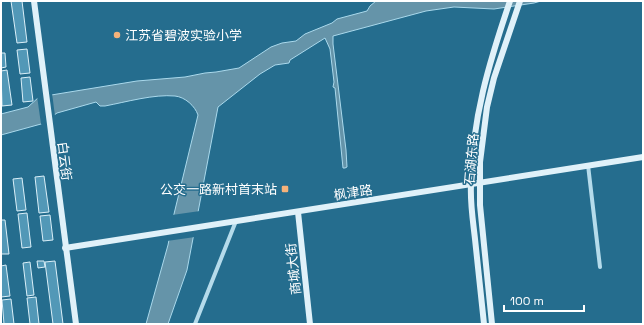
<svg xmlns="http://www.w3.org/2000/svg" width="644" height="325" viewBox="0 0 644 325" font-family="'Space Grotesk','Noto Sans SC',sans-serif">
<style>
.water{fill:#6594a9;stroke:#aad9ec}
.pier{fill:#256d8e}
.building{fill:#5298b7;stroke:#daeff8}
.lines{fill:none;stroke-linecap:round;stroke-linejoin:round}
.street{stroke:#b5dbeb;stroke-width:4}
.secondary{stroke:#e0f1f9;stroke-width:6}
.poi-dot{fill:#f5b27a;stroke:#256d8e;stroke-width:1.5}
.labels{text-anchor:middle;stroke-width:3;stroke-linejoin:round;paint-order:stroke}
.poi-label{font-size:13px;fill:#fff;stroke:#256d8e;text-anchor:start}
.street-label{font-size:13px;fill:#fff;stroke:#256d8e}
</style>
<rect width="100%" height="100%" fill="#256d8e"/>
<path class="water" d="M376,1H541L534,3L494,9L454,7L426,11L333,36V44L346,150L347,167L345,168H343L335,88L333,87L334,82L330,49L325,38L290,60L289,63L275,65L260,74L218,107L187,270L168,324H146L168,245L174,214L198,115C195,106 185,97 175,96C154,94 126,102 105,106H100L96,102L57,113L41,124L1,135V114L28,107L39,97L137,81L185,77L205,73L216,72L239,68L271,47L282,43L296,41L305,34L332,23L337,19L367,11L370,6Z"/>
<g class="pier">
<polygon points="52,93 55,116 44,124 41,124 37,96"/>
<polygon points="200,211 195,237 167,241 172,215"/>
</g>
<g class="building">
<polygon points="11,1 22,1 27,42 17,43"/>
<polygon points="27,49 30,73 20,74 17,50"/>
<polygon points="1,53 5,53 6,67 1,68"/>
<polygon points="7,70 12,105 2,106 1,71"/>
<polygon points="30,77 33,101 23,102 21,78"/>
<polygon points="44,176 49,212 39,213 35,177"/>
<polygon points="22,178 26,210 17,211 13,179"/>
<polygon points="27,213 31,247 22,248 18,214"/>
<polygon points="50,215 53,240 43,241 40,216"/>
<polygon points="1,220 5,220 9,254 1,254"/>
<polygon points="37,261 44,261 45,267 38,268"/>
<polygon points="55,261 63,324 53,324 45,262"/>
<polygon points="30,262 34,295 27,296 23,263"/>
<polygon points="6,265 10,296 1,297 1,266"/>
<polygon points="36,297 39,324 30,324 27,298"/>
<polygon points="11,299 14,324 4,324 2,300"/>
</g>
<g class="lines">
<g class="street">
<polyline points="588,165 600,267"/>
<polyline points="195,324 236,221"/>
</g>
<g class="secondary">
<polyline points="34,1 76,324"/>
<polyline points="298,212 310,324"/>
<polyline points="65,248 643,157"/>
<path d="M484,324C481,296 478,267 475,239C473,221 470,203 471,185C472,118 489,63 510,1"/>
<polyline points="492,324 480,205 480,162 487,107 494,78 520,1"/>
</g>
</g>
<g class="poi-dot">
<circle cx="117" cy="35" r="4"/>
<rect x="281" y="185" width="8" height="8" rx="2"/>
</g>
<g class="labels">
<g class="poi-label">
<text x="125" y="40">江苏省碧波实验小学</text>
<text x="277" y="194" text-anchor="end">公交一路新村首末站</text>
</g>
<g class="street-label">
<text transform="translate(471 159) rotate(-85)" y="5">石湖东路</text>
<text transform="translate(65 161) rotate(83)" y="5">白云街</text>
<text transform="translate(353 192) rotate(-9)" y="5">枫津路</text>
<text transform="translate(293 269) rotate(-96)" y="5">商城大街</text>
</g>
</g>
<rect width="644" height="325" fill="none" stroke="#ffffff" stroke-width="4"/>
<path d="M504 305v6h80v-6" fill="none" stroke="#ffffff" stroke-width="2"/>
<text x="510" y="305" font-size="12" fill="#ffffff" stroke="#256d8e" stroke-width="3" paint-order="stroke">100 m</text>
</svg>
